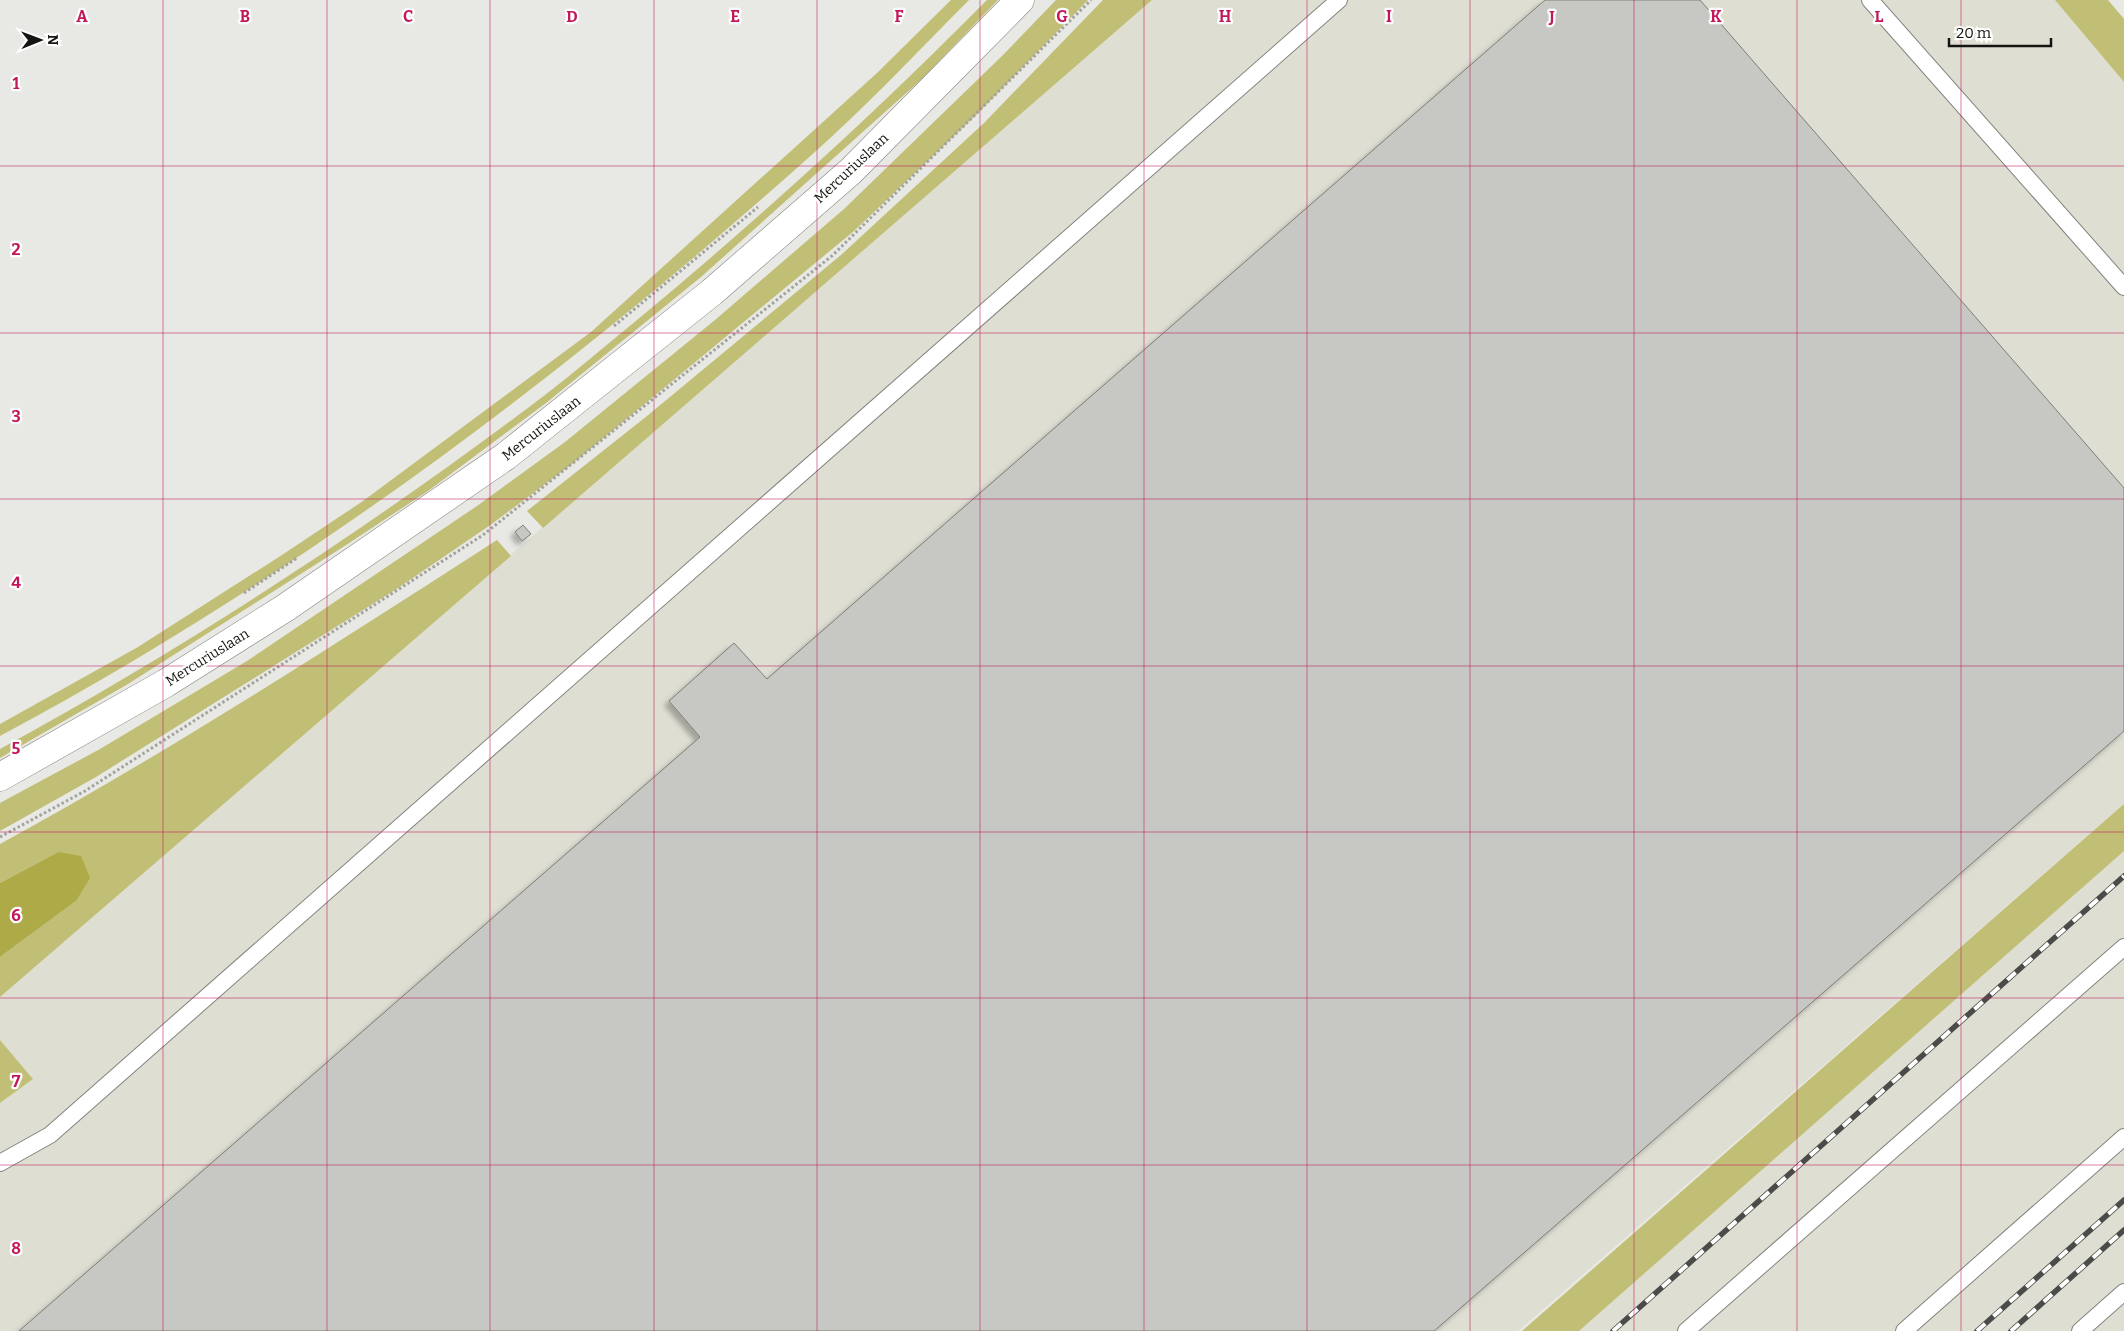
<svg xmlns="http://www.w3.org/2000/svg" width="2124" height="1331" viewBox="0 0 2124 1331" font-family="Bitter,serif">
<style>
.built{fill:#deded2}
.green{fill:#c1bf75}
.forest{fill:#adaa47}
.building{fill:#c7c7c3;stroke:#7e7e7a;filter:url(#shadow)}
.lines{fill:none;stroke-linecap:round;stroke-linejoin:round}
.lane-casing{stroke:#83837f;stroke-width:18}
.street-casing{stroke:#83837f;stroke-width:29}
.path{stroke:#a2a29f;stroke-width:3;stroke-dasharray:2.5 2.5;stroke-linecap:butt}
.lane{stroke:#fff;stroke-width:16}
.street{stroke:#fff;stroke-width:28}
.rail-casing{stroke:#4b4b49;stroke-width:5.5}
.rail{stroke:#fffffe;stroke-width:4;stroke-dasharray:11;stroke-linecap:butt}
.grid{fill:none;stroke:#c2185b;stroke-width:1;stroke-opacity:0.55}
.labels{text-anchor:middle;stroke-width:4.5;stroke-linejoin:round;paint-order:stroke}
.street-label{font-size:14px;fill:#141412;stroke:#fffffe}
.grid-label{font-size:16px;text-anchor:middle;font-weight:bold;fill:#c2185b;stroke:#fffffe;stroke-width:4.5;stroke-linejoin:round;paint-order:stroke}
</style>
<defs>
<filter id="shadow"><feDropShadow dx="-4.5" dy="4.5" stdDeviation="2.5" flood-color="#0004"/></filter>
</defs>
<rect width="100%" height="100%" fill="#e8e8e4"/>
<g class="built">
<polygon points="1152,0 2055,0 2124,82 2124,804 1518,1331 0,1331 0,1103 33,1079 0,1040 0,997"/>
<polygon points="2124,851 2124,1331 1579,1331"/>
</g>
<g class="green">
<path d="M951,0H969C916,53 864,109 807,159C560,380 293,579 0,736V724L138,647L282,555L363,501L591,332L877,73Z"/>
<path d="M987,0H998L923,78L701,277L546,403L428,491L343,547L128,684L0,758V749C190,645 372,526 545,395C576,371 606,345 637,320C759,219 876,112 987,0Z"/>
<polygon points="1056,0 1088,0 977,114 854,231 572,464 489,526 395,590 96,777 0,831 0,803 100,749 247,661 477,506 565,442 715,320 844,209 1002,56"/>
<polygon points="1103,0 1152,0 543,528 527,511 647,416 841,255 984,123"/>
<polygon points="2055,0 2108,0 2124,19 2124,82"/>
<path d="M497,540L511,556L0,997V957L76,901L58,852L0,883V844C170,751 334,645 497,540Z"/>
<polygon points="2124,804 2124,851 1579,1331 1522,1331"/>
<polygon points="0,1040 33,1079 0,1103"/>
</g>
<polygon class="forest" points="58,852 81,856 90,878 76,901 0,957 0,883"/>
<g class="building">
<polygon points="1545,0 1700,0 2124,488 2124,731 1434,1331 19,1331 700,737 669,701 734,643 767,679"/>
<polygon points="523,525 531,534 522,541 515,532"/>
</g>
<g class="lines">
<defs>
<g id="lane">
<polyline points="1870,0 2124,287"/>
<polyline points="0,1163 50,1135 1339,0"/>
<polyline points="1686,1331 2124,947"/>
<polyline points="1904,1331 2124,1137"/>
<polyline points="2080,1331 2124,1292"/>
</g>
<polyline id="street" points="0,777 166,683 285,608 506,456 712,292 851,171 1020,0"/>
</defs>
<use href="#lane" class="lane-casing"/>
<use href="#street" class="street-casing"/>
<g class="path">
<polyline points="614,326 758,207"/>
<polyline points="244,593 297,558"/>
<polyline points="0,837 85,791 483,535 833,255 1091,0"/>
</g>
<use href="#lane" class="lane"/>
<use href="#street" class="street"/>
<defs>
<g id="rail">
<polyline points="1613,1331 2124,876"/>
<polyline points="1977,1331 2124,1200"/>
<polyline points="2011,1331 2124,1230"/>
</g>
</defs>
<use href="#rail" class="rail-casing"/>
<use href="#rail" class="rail"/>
</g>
<path class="grid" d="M163,0V1331M327,0V1331M490,0V1331M654,0V1331M817,0V1331M980,0V1331M1144,0V1331M1307,0V1331M1470,0V1331M1634,0V1331M1797,0V1331M1961,0V1331M0,166H2124M0,333H2124M0,499H2124M0,666H2124M0,832H2124M0,998H2124M0,1165H2124"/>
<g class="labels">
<g class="street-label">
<text transform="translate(851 168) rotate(-43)" y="5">Mercuriuslaan</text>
<text transform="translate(541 428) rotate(-38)" y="5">Mercuriuslaan</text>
<text transform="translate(207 657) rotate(-32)" y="5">Mercuriuslaan</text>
</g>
</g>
<g class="grid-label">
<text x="82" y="22">A</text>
<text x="245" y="22">B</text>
<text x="408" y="22">C</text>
<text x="572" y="22">D</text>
<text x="735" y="22">E</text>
<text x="899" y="22">F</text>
<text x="1062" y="22">G</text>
<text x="1225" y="22">H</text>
<text x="1389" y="22">I</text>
<text x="1552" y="22">J</text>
<text x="1716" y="22">K</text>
<text x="1879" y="22">L</text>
<text x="16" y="89">1</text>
<text x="16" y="255">2</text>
<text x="16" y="422">3</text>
<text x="16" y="588">4</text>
<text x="16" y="754">5</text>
<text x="16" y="921">6</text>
<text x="16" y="1087">7</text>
<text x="16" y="1254">8</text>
</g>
<g transform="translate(40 40) rotate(89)" stroke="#fffffe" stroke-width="4" paint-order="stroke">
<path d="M0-4L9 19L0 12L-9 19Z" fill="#141412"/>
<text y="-8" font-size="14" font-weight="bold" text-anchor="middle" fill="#141412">N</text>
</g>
<path d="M1949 38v8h102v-8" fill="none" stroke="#141412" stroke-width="2.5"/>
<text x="1956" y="38" font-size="15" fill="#141412" stroke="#fffffe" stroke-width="4" paint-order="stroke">20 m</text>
</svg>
